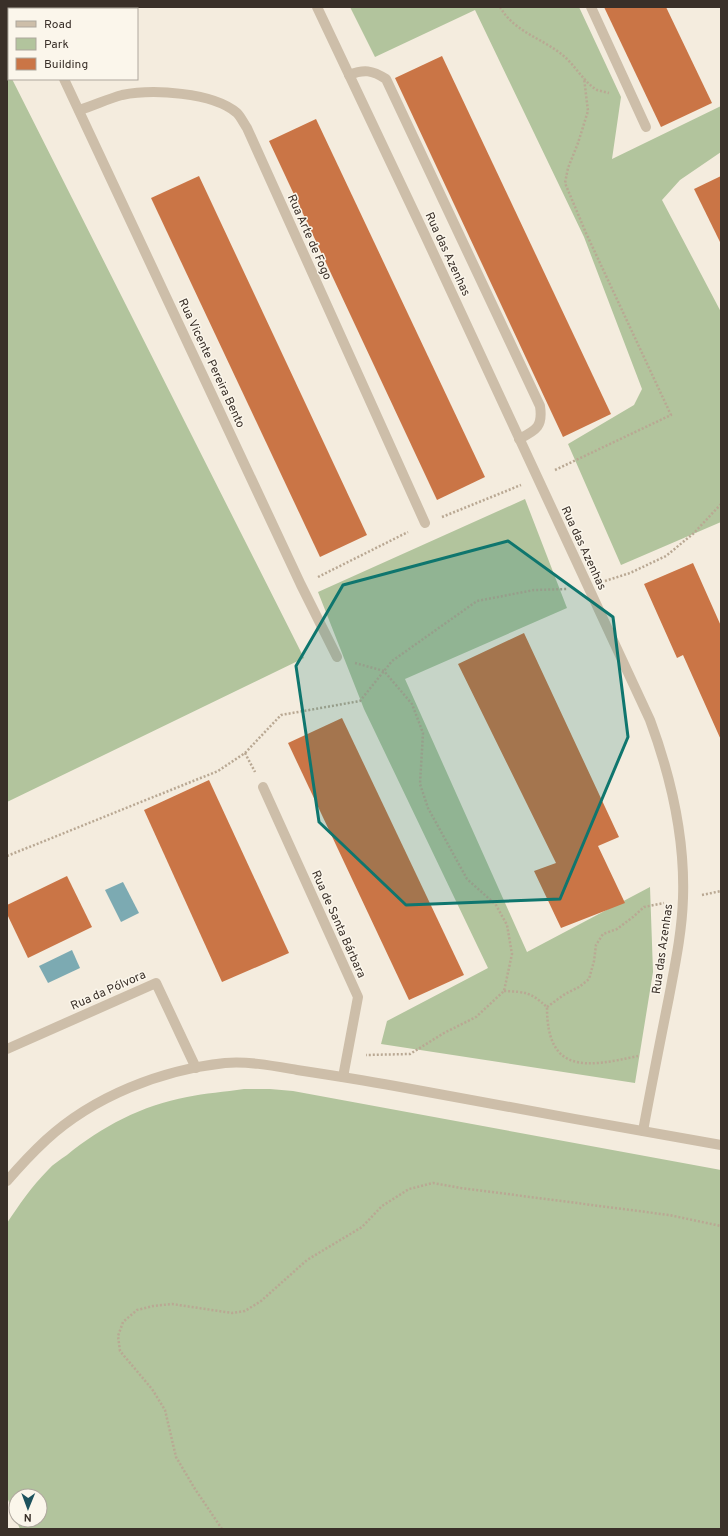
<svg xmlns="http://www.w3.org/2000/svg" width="728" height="1536" viewBox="0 0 728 1536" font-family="Overpass,sans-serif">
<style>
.green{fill:#b2c49d}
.water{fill:#7caab2}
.building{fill:#ca7546}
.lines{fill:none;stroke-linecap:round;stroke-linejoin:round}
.path{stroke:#b9a893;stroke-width:2.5;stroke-dasharray:2 2;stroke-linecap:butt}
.service{stroke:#cdbea9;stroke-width:10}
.minor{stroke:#cdbea9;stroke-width:10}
.marked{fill:#0f766e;fill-opacity:0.2;stroke:#0f766e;stroke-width:3;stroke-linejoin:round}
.labels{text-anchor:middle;stroke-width:3;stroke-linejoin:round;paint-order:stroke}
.street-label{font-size:12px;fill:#3a3029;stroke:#fbf6eb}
</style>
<rect width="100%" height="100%" fill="#f4ecde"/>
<g class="green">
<polygon points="350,7 579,7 621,97 612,159 721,106 721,152 680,180 662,200 721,312 721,522 621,565 568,444 634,405 642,389 584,237 475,10 375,57"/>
<polygon points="7,70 9,74 9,79 12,79 304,658 7,802"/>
<polygon points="525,499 567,608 405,679 527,952 650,887 653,972 635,1083 381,1044 387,1021 488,968 364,709 318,592"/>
<path d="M244,1089H270L293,1091L721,1170V1529H20L16,1520H40V1496H16V1520L7,1497V1223C19,1205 32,1186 48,1170C53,1164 60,1160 67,1155C101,1127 143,1105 187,1097C205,1093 225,1092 244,1089Z"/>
</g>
<g class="water">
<polygon points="123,882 139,913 121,922 105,890"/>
<polygon points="72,950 80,968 48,983 39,966"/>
</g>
<g class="building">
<polygon points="604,7 666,7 712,103 661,127"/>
<polygon points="7,19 9,19 9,34 7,35"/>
<polygon points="442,56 611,414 563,437 395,78"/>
<polygon points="316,119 485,477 437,500 269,141"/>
<polygon points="199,176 367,535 320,557 151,198"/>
<polygon points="721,176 721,244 694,189"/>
<polygon points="693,563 721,626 721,740 683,655 677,658 644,584"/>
<polygon points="524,633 619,837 598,846 625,903 561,928 534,871 556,863 458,664"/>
<polygon points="342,718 464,975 409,1000 288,743"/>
<polygon points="209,780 289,953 222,982 144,810"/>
<polygon points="67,876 92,927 28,958 7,914 7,905"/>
</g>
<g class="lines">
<g class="path">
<path d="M500,7C515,33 543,38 565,57C576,67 584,82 597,90C601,91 605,92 609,93"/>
<polyline points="555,470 671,415 586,233 565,183 568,168 578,143 588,111 584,78"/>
<polyline points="442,517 521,485"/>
<polyline points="318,577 408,532"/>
<polyline points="605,581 630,573 666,556 694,533 721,504"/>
<polyline points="355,663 384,671 412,704 423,733 420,784 428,808 467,879 496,905 507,925 512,954 504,991 476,1017 444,1033 410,1054 366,1055"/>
<polyline points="245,753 255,772"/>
<polyline points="7,856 218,771 245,753 281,715 360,701 392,661 477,601 534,590 568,589"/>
<polyline points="702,895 721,891"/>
<path d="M504,991C526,992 530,992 547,1007C547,1075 587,1067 638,1056"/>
<polyline points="547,1007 565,994 579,987 589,979 594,961 596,945 603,934 617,929 633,917 644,907 664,903"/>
<polyline points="222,1529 195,1489 176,1457 165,1410 152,1389 120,1351 118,1336 123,1322 137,1310 153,1306 172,1304 232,1313 245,1311 261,1301 307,1260 362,1227 382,1206 409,1189 433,1183 461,1188 669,1215 721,1226"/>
</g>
<path class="service" d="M349,75C364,69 372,70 386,79L540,406C543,426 537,430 519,439"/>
<g class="minor">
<polyline points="31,7 32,9"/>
<path d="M317,7L424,233L650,720C671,777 685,838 683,898C682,932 675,965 669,997C660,1042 651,1087 643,1131"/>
<polyline points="591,7 646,127"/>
<polyline points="64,79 301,585 337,657"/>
<path d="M79,110C93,106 107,99 122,95C152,89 213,92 237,113C241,117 244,124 247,128L425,523"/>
<polyline points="263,787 358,997 343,1077"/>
<polyline points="7,1049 156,983 196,1068"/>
<path d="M7,1181C19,1167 32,1153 46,1140C94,1096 161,1070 225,1063C249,1061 274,1066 297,1070C330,1075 362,1080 395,1086C504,1106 612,1126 721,1145"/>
</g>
</g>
<path class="marked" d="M508,541L613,617L628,737L560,899L406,905L319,822L296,666L343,585Z"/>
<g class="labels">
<g class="street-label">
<text transform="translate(310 237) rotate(66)" y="4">Rua Arte de Fogo</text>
<text transform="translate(448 254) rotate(65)" y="4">Rua das Azenhas</text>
<text transform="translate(212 363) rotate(65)" y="4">Rua Vicente Pereira Bento</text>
<text transform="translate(584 548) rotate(65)" y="4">Rua das Azenhas</text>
<text transform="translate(339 924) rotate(66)" y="4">Rua de Santa Bárbara</text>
<text transform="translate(662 949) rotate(-82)" y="4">Rua das Azenhas</text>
<text transform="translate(108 990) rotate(-24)" y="4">Rua da Pólvora</text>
</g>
</g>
<rect width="728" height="1536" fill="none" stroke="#3a3029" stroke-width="16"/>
<rect x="8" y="8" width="130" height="72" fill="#fbf6eb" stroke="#aea79d"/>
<rect x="16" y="21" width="20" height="6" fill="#cdbea9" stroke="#aea79d"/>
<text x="44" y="28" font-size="12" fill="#3a3029">Road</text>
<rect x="16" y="38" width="20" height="12" fill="#b2c49d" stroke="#aea79d"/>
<text x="44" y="48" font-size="12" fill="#3a3029">Park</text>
<rect x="16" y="58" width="20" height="12" fill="#ca7546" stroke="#aea79d"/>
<text x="44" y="68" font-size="12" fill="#3a3029">Building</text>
<g transform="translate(28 1508) rotate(181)"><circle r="19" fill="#fbf6eb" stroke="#aea79d"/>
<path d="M0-3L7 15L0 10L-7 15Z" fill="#1d525d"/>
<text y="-6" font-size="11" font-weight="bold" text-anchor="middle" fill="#3a3029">N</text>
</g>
</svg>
